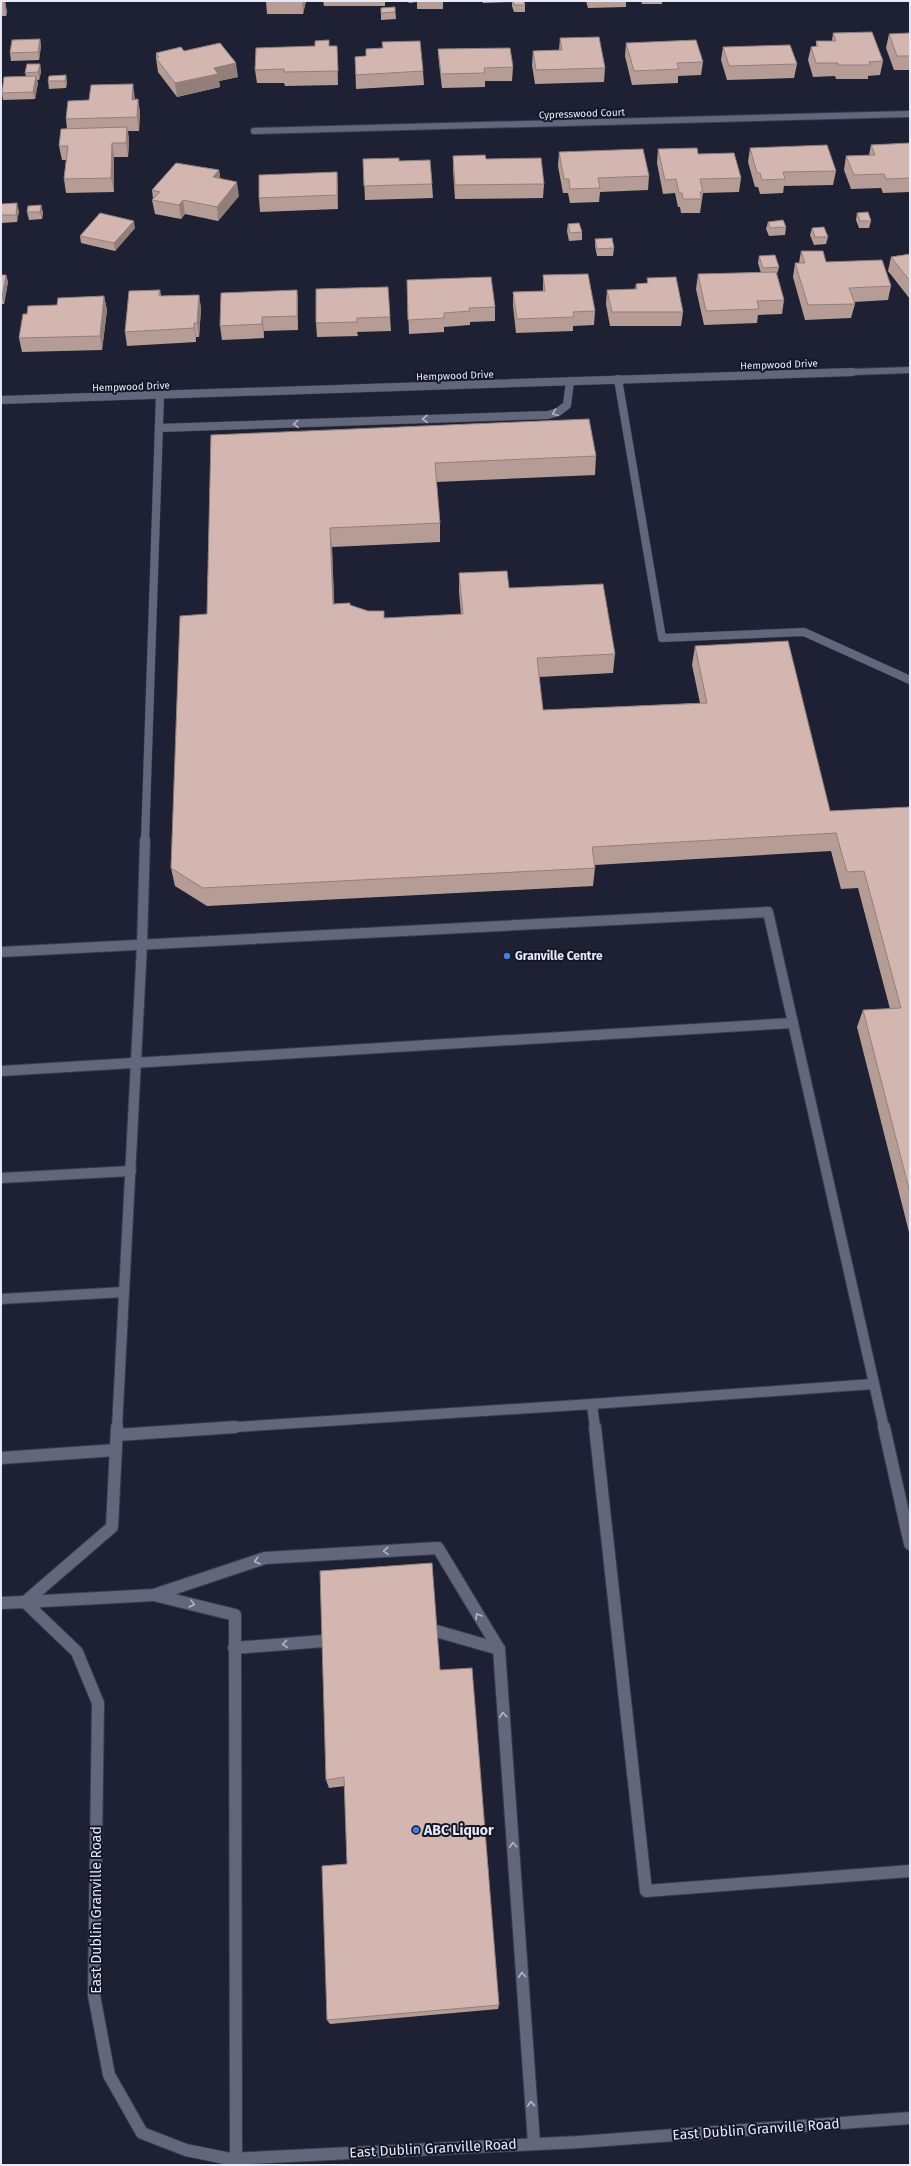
<svg xmlns="http://www.w3.org/2000/svg" width="911" height="2166" viewBox="0 0 911 2166" font-family="'Fira Sans',sans-serif">
<style>
.lines{fill:none;stroke-linecap:round;stroke-linejoin:round}
.lane-far2-casing{stroke:#393b4a;stroke-width:9}
.lane-far1-casing{stroke:#393b4a;stroke-width:12}
.lane-casing{stroke:#393b4a;stroke-width:14}
.street-far2-casing{stroke:#393b4a;stroke-width:8}
.street-far1-casing{stroke:#393b4a;stroke-width:9}
.street-casing{stroke:#393b4a;stroke-width:14}
.lane-far2{stroke:#62677c;stroke-width:8}
.lane-far1{stroke:#62677c;stroke-width:10}
.lane{stroke:#62677c;stroke-width:12}
.street-far2{stroke:#62677c;stroke-width:6}
.street-far1{stroke:#62677c;stroke-width:8}
.street{stroke:#62677c;stroke-width:12}
.wall{fill:#b59d96}
.shaded-wall{fill:#937f7a}
.building{fill:#d2b6af;stroke:#937f7a}
.oneway{stroke:#b2b6c5}
.shop-dot{fill:#3f7fe0;stroke:#141728;stroke-width:1.5}
.labels{text-anchor:middle;stroke-width:4;stroke-linejoin:round;paint-order:stroke}
.far-street-label{font-size:10px;fill:#e7eaf6;stroke:#141728}
.poi-label{font-size:12px;font-weight:bold;fill:#e7eaf6;stroke:#141728;text-anchor:start}
.near-poi-label{font-size:14px;font-weight:bold;fill:#e7eaf6;stroke:#141728;text-anchor:start}
.near-street-label{font-size:14px;fill:#e7eaf6;stroke:#141728}
</style>
<rect width="100%" height="100%" fill="#1d2133"/>
<g class="lines">
<defs>
<g id="lane-far2">
<polyline points="618,379 662,638 804,632 910,680"/>
<polyline points="159,428 548,415 558,412 567,405 570,381"/>
<polyline points="145,841 160,395"/>
</g>
<g id="lane-far1">
<polyline points="1,952 768,912 884,1428"/>
<polyline points="1,1071 792,1023"/>
<polyline points="1,1178 131,1171"/>
<polyline points="1,1299 124,1292"/>
<polyline points="592,1404 873,1384"/>
<polyline points="117,1428 142,945 145,840"/>
<polyline points="220,1428 592,1404 595,1428"/>
</g>
<g id="lane">
<polyline points="595,1427 646,1891 910,1871"/>
<polyline points="884,1427 910,1544"/>
<polyline points="117,1435 235,1427"/>
<polyline points="1,1458 116,1450"/>
<polyline points="154,1595 235,1615 236,2158"/>
<polyline points="25,1602 112,1527 117,1427"/>
<polyline points="25,1602 154,1595 265,1558 438,1548 499,1649"/>
<polyline points="436,1631 499,1649 534,2143"/>
<polyline points="234,1648 324,1641"/>
</g>
<g id="street-far2">
<polyline points="254,131 910,114"/>
<polyline points="823,373 910,370"/>
</g>
<polyline id="street-far1" points="1,400 853,372"/>
<polyline id="street" points="1,1603 25,1602 77,1652 98,1703 94,1995 109,2075 142,2133 186,2150 230,2159 579,2142 910,2118"/>
</defs>
<use href="#lane-far2" class="lane-far2-casing"/>
<use href="#lane-far1" class="lane-far1-casing"/>
<use href="#lane" class="lane-casing"/>
<use href="#street-far2" class="street-far2-casing"/>
<use href="#street-far1" class="street-far1-casing"/>
<use href="#street" class="street-casing"/>
<use href="#lane-far2" class="lane-far2"/>
<use href="#lane-far1" class="lane-far1"/>
<use href="#lane" class="lane"/>
<use href="#street-far2" class="street-far2"/>
<use href="#street-far1" class="street-far1"/>
<use href="#street" class="street"/>
</g>
<g class="wall">
<polygon points="1,1 5,1 7,12 6,16 1,16"/>
<polygon points="266,1 306,1 303,14 267,14"/>
<polygon points="323,1 385,1 385,6 324,6"/>
<polygon points="408,1 454,1 454,2 443,2 443,9 417,9 417,2 409,3"/>
<polygon points="483,1 538,1 538,2 524,2 525,5 525,12 514,12 512,6 512,2 483,3"/>
<polygon points="586,1 626,1 626,7 588,8"/>
<polygon points="641,1 662,1 662,4 642,4"/>
<polygon points="395,7 396,19 381,20 381,8"/>
<polygon points="833,33 883,61 880,75 868,76 868,79 836,79 835,76 813,77 808,60 811,47 816,46 816,41 832,41"/>
<polygon points="910,33 910,70 894,70 886,48 889,34"/>
<polygon points="560,38 605,68 604,82 535,84 532,65 533,51 559,50"/>
<polygon points="40,39 41,46 39,60 11,61 10,53"/>
<polygon points="626,43 703,62 701,75 678,76 678,83 632,85 625,56"/>
<polygon points="329,46 337,46 338,85 285,86 284,83 257,83 255,70"/>
<polygon points="723,47 797,64 794,78 727,80 721,60"/>
<polygon points="366,49 423,71 424,85 356,89 355,57 366,56"/>
<polygon points="438,49 513,67 512,81 485,81 485,87 442,88 439,63"/>
<polygon points="184,51 238,77 219,81 220,87 177,97 158,72 156,58 156,53"/>
<polygon points="40,64 41,72 39,80 37,80 38,83 35,99 3,100 2,93 26,76 25,73"/>
<polygon points="66,75 67,83 66,88 49,89 48,81"/>
<polygon points="135,98 135,99 138,99 140,113 139,131 128,131 129,141 128,157 114,157 114,192 66,193 64,179 66,160 62,160 59,146 67,129 66,119"/>
<polygon points="910,143 910,192 883,193 881,188 851,189 844,170 846,156 869,155 871,145"/>
<polygon points="750,148 836,171 833,185 784,186 783,193 760,194 758,187 755,187 748,162"/>
<polygon points="658,149 698,154 741,178 739,192 703,193 700,213 681,213 680,207 678,207 675,193 663,194 657,163"/>
<polygon points="559,152 649,176 648,190 600,192 599,202 570,203 568,193 563,193 558,166"/>
<polygon points="453,156 544,184 543,198 455,199 453,170"/>
<polygon points="363,159 432,184 433,198 365,200"/>
<polygon points="219,170 220,178 239,196 218,221 185,214 181,219 155,214 152,200 153,199 152,190"/>
<polygon points="337,172 338,209 260,212 259,198"/>
<polygon points="1,204 19,211 17,222 1,223"/>
<polygon points="41,205 43,213 42,219 29,220 27,212"/>
<polygon points="857,213 871,221 869,228 859,228 856,220"/>
<polygon points="768,222 786,227 785,235 769,236 766,229"/>
<polygon points="568,224 582,232 582,240 569,241 567,231"/>
<polygon points="135,228 115,251 81,243 80,236"/>
<polygon points="812,228 828,237 826,244 814,245 810,235"/>
<polygon points="595,239 614,248 613,256 597,256 595,246"/>
<polygon points="801,251 826,262 891,286 888,300 854,302 855,304 851,318 805,320 793,277 795,263 799,263"/>
<polygon points="910,254 910,299 888,271 891,257"/>
<polygon points="759,256 779,267 777,274 784,300 782,314 758,315 757,323 704,325 696,289 698,274 761,273 758,263"/>
<polygon points="1,275 6,275 8,282 4,304 1,304"/>
<polygon points="543,275 595,311 594,325 573,326 573,331 516,333 513,306 513,292 543,291"/>
<polygon points="647,278 683,312 681,326 610,326 606,304 607,290 635,289 636,284 647,283"/>
<polygon points="407,280 495,307 495,321 470,322 470,325 444,327 444,332 409,334"/>
<polygon points="316,289 390,317 391,331 357,332 358,336 317,337 316,323"/>
<polygon points="160,290 161,296 199,295 201,309 199,337 196,337 196,342 127,346 125,332"/>
<polygon points="297,290 298,304 298,330 264,331 264,338 222,340 220,326"/>
<polygon points="104,296 107,310 102,350 22,352 19,338 27,314 57,305"/>
<polygon points="211,435 596,456 595,475 436,482 440,523 440,542 332,547 334,604 350,603 350,606 384,618 461,615 459,592 459,573 509,588 615,654 613,673 539,677 543,710 700,703 692,665 695,646 830,811 910,807 910,1236 857,1027 863,1010 890,1009 858,888 841,889 831,851 595,865 595,868 593,886 207,906 175,886 171,868 207,614"/>
<polygon points="440,1670 499,2005 498,2009 330,2024 327,2020 347,1864 345,1786 329,1788 326,1780"/>
</g>
<g class="shaded-wall">
<polygon points="4,1 5,1 7,12 6,16"/>
<polygon points="302,1 306,1 303,14"/>
<polygon points="40,39 41,46 39,60 38,52"/>
<polygon points="236,63 238,77 219,81 220,87 177,97 175,83 214,68"/>
<polygon points="40,64 41,72 39,80 38,72"/>
<polygon points="66,75 67,83 66,88 65,81"/>
<polygon points="36,76 38,83 35,99 33,92"/>
<polygon points="133,84 135,98 134,113 132,100"/>
<polygon points="138,99 140,113 139,131 137,117"/>
<polygon points="127,127 129,141 128,157 126,143"/>
<polygon points="112,143 114,157 114,192 111,178"/>
<polygon points="219,170 221,184 213,177"/>
<polygon points="337,172 338,186 338,209 337,195"/>
<polygon points="237,182 239,196 218,221 217,207"/>
<polygon points="183,200 185,214 181,219 179,205"/>
<polygon points="17,203 19,211 17,222 16,215"/>
<polygon points="41,205 43,213 42,219 40,212"/>
<polygon points="134,221 135,228 115,251 114,243"/>
<polygon points="6,275 8,282 4,304 2,297"/>
<polygon points="297,290 298,304 298,330 297,316"/>
<polygon points="199,295 201,309 199,337 197,323"/>
<polygon points="104,296 107,310 102,350 100,336"/>
<polygon points="262,317 264,331 264,338 262,324"/>
<polygon points="194,323 196,337 196,342 194,328"/>
<polygon points="330,528 332,547 335,623 333,604"/>
</g>
<g class="building">
<polygon points="513,1 524,1 525,5 514,5"/>
<polygon points="395,7 395,12 381,13 381,8"/>
<polygon points="872,32 883,61 869,62 870,65 838,65 838,63 816,63 811,47 818,46 816,41 836,41 833,33"/>
<polygon points="910,33 910,56 897,56 889,34"/>
<polygon points="599,37 605,68 536,70 533,51 562,50 560,38"/>
<polygon points="40,39 38,52 10,53 12,40"/>
<polygon points="329,40 329,46 337,46 338,71 284,72 284,69 255,70 256,48 315,46 315,41"/>
<polygon points="696,40 703,62 677,63 679,69 634,71 626,43"/>
<polygon points="420,41 423,71 356,75 355,57 366,56 366,49 383,48 382,42"/>
<polygon points="220,43 236,63 214,68 218,74 175,83 156,58 159,57 156,53 181,47 184,51"/>
<polygon points="790,45 797,64 729,66 723,47"/>
<polygon points="510,48 513,67 484,68 485,73 441,74 438,49"/>
<polygon points="27,64 40,64 38,72 25,73"/>
<polygon points="66,75 65,81 48,81 49,76"/>
<polygon points="36,76 33,92 2,93 4,77"/>
<polygon points="133,84 132,100 138,99 137,117 66,119 68,101 89,100 91,85"/>
<polygon points="127,127 126,143 112,143 111,178 64,179 68,146 59,146 61,129"/>
<polygon points="910,143 910,178 886,179 884,174 854,175 846,156 875,155 871,145"/>
<polygon points="827,145 836,171 783,172 785,179 762,180 760,173 757,173 750,148"/>
<polygon points="697,148 698,154 734,153 741,178 700,179 703,192 700,192 702,199 683,199 682,193 679,193 676,179 665,180 658,149"/>
<polygon points="643,149 649,176 598,178 600,188 570,189 569,179 564,179 559,152"/>
<polygon points="485,155 486,159 541,158 544,184 455,185 453,156"/>
<polygon points="399,158 399,161 430,160 432,184 364,186 363,159"/>
<polygon points="176,163 219,170 213,177 237,182 217,207 183,200 179,205 152,200 160,192 152,190"/>
<polygon points="337,172 337,195 259,198 259,175"/>
<polygon points="17,203 16,215 1,215 1,204"/>
<polygon points="41,205 40,212 27,212 28,206"/>
<polygon points="868,212 871,221 860,221 857,213"/>
<polygon points="100,213 134,221 114,243 80,236"/>
<polygon points="783,220 786,227 770,228 768,222"/>
<polygon points="579,223 582,232 570,233 568,224"/>
<polygon points="824,227 828,237 815,237 812,228"/>
<polygon points="612,238 614,248 597,249 595,239"/>
<polygon points="801,251 823,251 826,262 882,260 891,286 849,288 855,304 808,305 795,263 805,263"/>
<polygon points="910,254 910,281 891,257"/>
<polygon points="775,255 779,267 763,268 759,256"/>
<polygon points="776,272 784,300 757,301 759,309 706,311 698,274"/>
<polygon points="588,274 595,311 573,312 574,317 517,319 513,292 545,291 543,275"/>
<polygon points="1,275 6,275 2,297 1,297"/>
<polygon points="491,277 495,307 469,308 470,311 444,313 444,318 408,320 407,280"/>
<polygon points="676,277 683,312 612,312 607,290 637,289 636,284 648,283 647,278"/>
<polygon points="388,287 390,317 357,318 357,322 316,323 316,289"/>
<polygon points="160,290 159,296 199,295 197,323 194,323 194,328 125,332 129,291"/>
<polygon points="297,290 297,316 262,317 262,324 220,326 221,293"/>
<polygon points="104,296 100,336 19,338 23,314 27,314 28,306 57,305 58,298"/>
<polygon points="589,419 596,456 435,463 440,523 330,528 333,604 350,603 350,605 368,611 384,611 384,618 463,614 459,573 507,571 509,588 603,584 615,654 537,658 543,710 707,703 695,646 788,641 830,811 910,807 910,1193 863,1010 901,1008 864,871 847,872 836,833 592,847 595,868 203,888 171,868 180,616 207,614 211,435"/>
<polygon points="432,1563 440,1670 472,1668 499,2005 327,2020 322,1866 347,1864 344,1777 326,1780 320,1571"/>
</g>
<defs><path id="oneway-chevron" d="M-2-3.5L2.5 0L-2 3.5" fill="none" stroke-width="1.6" stroke-linecap="round" stroke-linejoin="round"/></defs>
<g class="oneway">
<use href="#oneway-chevron" transform="translate(555 413) rotate(158)"/>
<use href="#oneway-chevron" transform="translate(425 419) rotate(178)"/>
<use href="#oneway-chevron" transform="translate(296 424) rotate(178)"/>
<use href="#oneway-chevron" transform="translate(386 1551) rotate(177)"/>
<use href="#oneway-chevron" transform="translate(257 1561) rotate(162)"/>
<use href="#oneway-chevron" transform="translate(192 1604) rotate(14)"/>
<use href="#oneway-chevron" transform="translate(478 1616) rotate(-121)"/>
<use href="#oneway-chevron" transform="translate(285 1644) rotate(175)"/>
<use href="#oneway-chevron" transform="translate(503 1715) rotate(-94)"/>
<use href="#oneway-chevron" transform="translate(513 1845) rotate(-94)"/>
<use href="#oneway-chevron" transform="translate(522 1975) rotate(-94)"/>
<use href="#oneway-chevron" transform="translate(531 2104) rotate(-94)"/>
</g>
<g class="shop-dot">
<circle cx="507" cy="956" r="4"/>
<circle cx="416" cy="1830" r="4"/>
</g>
<g class="labels">
<g class="far-street-label">
<text transform="translate(582 113) rotate(-2)" y="4">Cypresswood Court</text>
<text transform="translate(779 364) rotate(-2)" y="4">Hempwood Drive</text>
<text transform="translate(455 375) rotate(-2)" y="4">Hempwood Drive</text>
<text transform="translate(131 386) rotate(-2)" y="4">Hempwood Drive</text>
</g>
<g class="poi-label">
<text x="515" y="960">Granville Centre</text>
</g>
<g class="near-poi-label">
<text x="424" y="1835">ABC Liquor</text>
</g>
<g class="near-street-label">
<text transform="translate(96 1910) rotate(-90)" y="5">East Dublin Granville Road</text>
<text transform="translate(756 2129) rotate(-4)" y="5">East Dublin Granville Road</text>
<text transform="translate(433 2148) rotate(-3)" y="5">East Dublin Granville Road</text>
</g>
</g>
<rect width="911" height="2166" fill="none" stroke="#e7eaf6" stroke-width="4"/>
</svg>
